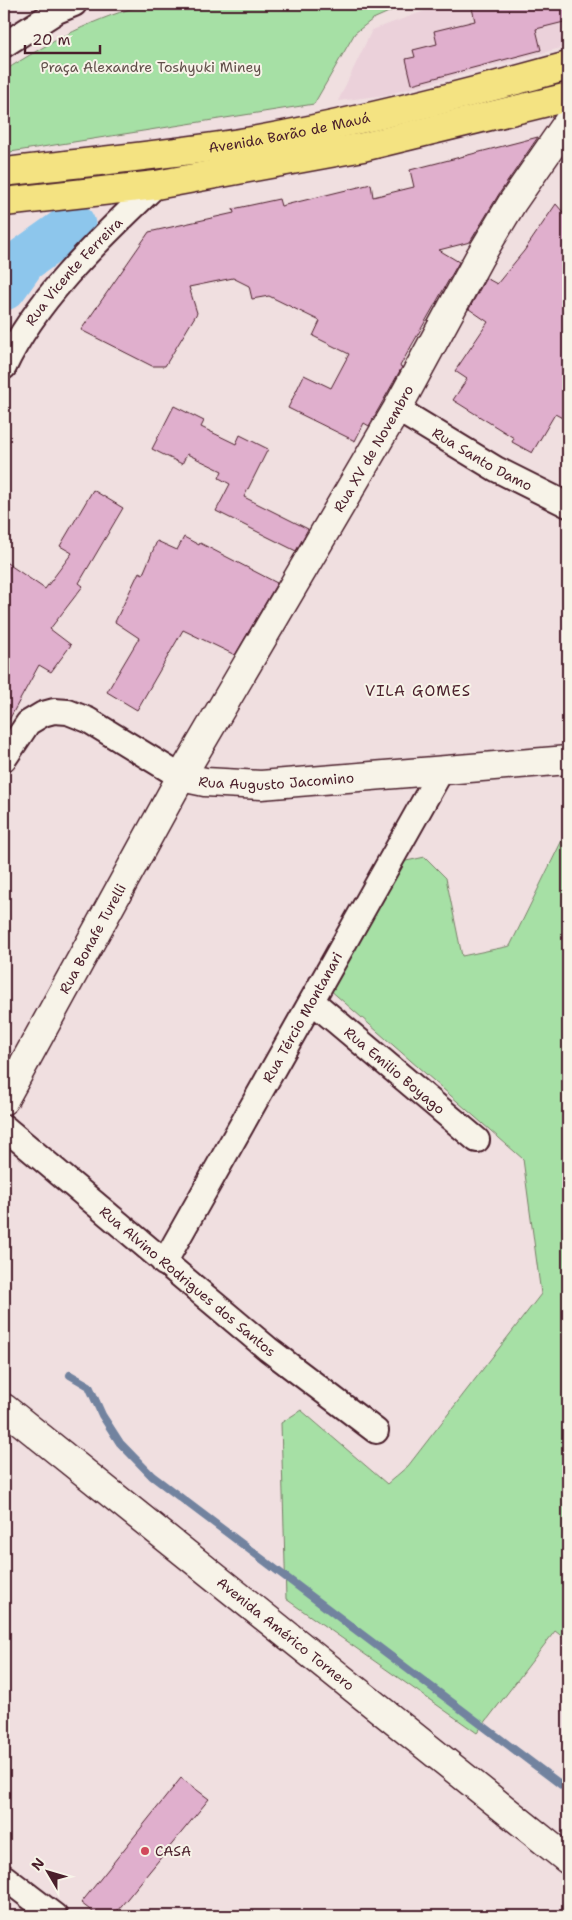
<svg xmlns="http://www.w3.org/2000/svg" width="572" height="1920" viewBox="0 0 572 1920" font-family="'Shantell Sans',sans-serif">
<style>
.built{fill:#ebd1da}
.green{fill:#a6e0a5;stroke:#788068}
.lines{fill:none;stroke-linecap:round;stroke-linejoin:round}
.stream{stroke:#72839f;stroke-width:8}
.river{stroke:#8dc6ec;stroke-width:45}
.building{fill:#e0afcd;stroke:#4a1f2b}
.street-casing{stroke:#4a1f2b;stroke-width:28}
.secondary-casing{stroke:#4a1f2b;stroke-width:31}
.primary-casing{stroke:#4a1f2b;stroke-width:31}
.street{stroke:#f7f3e8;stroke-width:24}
.secondary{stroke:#f7f3e8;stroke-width:28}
.primary{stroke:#f4e382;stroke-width:28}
.poi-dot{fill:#d1495b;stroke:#f7f3e8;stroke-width:2}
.labels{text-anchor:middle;stroke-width:4;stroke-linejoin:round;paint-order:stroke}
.park-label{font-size:14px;fill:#614f4a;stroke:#f7f3e8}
.street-label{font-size:14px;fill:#4a1f2b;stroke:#f7f3e8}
.poi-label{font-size:14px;fill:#4a1f2b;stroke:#f7f3e8;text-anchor:start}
.neighbourhood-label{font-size:15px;letter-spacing:1px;fill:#4a1f2b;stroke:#f7f3e8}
</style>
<rect width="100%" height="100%" fill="#f0dfe0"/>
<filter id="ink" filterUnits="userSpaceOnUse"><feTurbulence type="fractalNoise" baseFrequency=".02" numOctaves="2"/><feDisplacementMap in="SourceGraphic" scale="10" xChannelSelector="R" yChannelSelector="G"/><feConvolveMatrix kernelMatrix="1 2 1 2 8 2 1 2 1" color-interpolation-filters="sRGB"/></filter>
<g filter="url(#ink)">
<polygon class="built" points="444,4 568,4 568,46 386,95 338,101 372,30"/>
<g class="green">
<path d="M148,4H386L391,11L373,19L355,33L314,104L4,153V71C49,42 96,17 148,4Z"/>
<polygon points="568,828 568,1641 555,1631 477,1733 286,1599 281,1423 301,1410 387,1484 408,1466 541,1294 523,1159 329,989 392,864 425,857 446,878 462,956 510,946"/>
</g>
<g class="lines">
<polyline class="stream" points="70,1375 89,1386 102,1415 120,1443 152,1476 568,1790"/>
<polyline class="river" points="4,288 24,260 73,225"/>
</g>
<g class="building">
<polygon points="489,4 568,4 568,21 536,29 541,50 412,84 406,59 415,57 413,50 437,44 434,31 475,21 472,8"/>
<polygon points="538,137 499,194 470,242 439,250 459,262 400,366 402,367 383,401 369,426 364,423 355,441 288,408 304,375 331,388 349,354 313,336 320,321 269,296 252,299 249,286 233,278 189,287 197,313 165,366 152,366 81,330 149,232 234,213 233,209 279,199 281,206 371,184 373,197 414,187 410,170"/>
<polygon points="556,204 568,218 568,421 555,414 532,453 512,442 514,438 453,400 467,379 455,371 488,322 469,309 486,278 497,284 524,251"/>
<polygon points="174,406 204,421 201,427 236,444 240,435 268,449 244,497 308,529 296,551 216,511 230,484 219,478 222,471 187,454 182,464 152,449"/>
<polygon points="93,490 123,508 79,583 83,586 50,629 71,645 51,672 39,665 4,729 4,561 45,589 72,553 60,546"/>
<polygon points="184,537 199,545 200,543 277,583 235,655 183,630 137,710 107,692 139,638 115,622 139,572 143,574 157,541 177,550"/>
<polygon points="181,1778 209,1799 113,1916 98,1916 81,1903"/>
</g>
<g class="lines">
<defs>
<g id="street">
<polyline points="4,45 57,11 74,4"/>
<path id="s1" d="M4,367C36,298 101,238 156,185"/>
<path id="s2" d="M397,409L496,469L568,505"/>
<polyline points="4,759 28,723 43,714 54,711 68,712 88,720 181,777"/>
<path id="s3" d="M312,1001L477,1140"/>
<path id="s4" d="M4,1127L268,1349L376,1431"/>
<path id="s5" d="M164,1263L441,771"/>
<polyline points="4,1877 55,1916"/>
</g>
<g id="secondary">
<path id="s6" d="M181,777L205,782L261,785L568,760"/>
<path id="s7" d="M4,1100L181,777L397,409L479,258L512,203L568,122"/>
<path id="s8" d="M4,1408L568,1860"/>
</g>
<g id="primary">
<path id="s9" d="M4,172C86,162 170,155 252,141C359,122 464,95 568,66"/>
<polyline points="4,202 156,185 363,147 568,97"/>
</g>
</defs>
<use href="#street" class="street-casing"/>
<use href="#secondary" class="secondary-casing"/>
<use href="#primary" class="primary-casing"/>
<use href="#street" class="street"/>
<use href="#secondary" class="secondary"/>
<use href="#primary" class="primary"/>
</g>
</g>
<circle class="poi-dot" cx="145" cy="1851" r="5"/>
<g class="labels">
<g class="park-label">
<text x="151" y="72">Praça Alexandre Toshyuki Miney</text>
</g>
<g class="street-label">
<text dy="5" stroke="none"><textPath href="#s9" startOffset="288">Avenida Barão de Mauá</textPath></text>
<text dy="5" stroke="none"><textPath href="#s1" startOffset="119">Rua Vicente Ferreira</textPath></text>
<text dy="5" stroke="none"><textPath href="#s7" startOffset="749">Rua XV de Novembro</textPath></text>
<text dy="5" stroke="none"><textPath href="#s2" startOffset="99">Rua Santo Damo</textPath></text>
<text dy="5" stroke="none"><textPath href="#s6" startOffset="96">Rua Augusto Jacomino</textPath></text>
<text dy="5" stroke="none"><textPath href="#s7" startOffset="184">Rua Bonafe Turelli</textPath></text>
<text dy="5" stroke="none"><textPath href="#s5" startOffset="282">Rua Tércio Montanari</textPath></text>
<text dy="5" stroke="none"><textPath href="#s3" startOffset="108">Rua Emilio Boyago</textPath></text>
<text dy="5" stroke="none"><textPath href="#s4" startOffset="240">Rua Alvino Rodrigues dos Santos</textPath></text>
<text dy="5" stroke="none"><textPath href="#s8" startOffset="361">Avenida Américo Tornero</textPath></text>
</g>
<g class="poi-label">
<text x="155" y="1856">CASA</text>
</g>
<g class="neighbourhood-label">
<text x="418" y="696">VILA GOMES</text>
</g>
</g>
<rect width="572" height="1920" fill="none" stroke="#f7f3e8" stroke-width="20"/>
<rect x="10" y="10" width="552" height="1900" fill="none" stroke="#4a1f2b" stroke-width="2" filter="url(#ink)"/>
<g transform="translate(48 1872) rotate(308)" stroke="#f7f3e8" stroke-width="4" paint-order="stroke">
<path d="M0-4L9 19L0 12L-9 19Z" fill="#4a1f2b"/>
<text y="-8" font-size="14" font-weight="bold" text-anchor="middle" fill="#4a1f2b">N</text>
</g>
<path d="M25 45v8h75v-8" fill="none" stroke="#4a1f2b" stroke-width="2.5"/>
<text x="32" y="45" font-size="15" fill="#4a1f2b" stroke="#f7f3e8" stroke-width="4" paint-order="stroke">20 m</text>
</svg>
